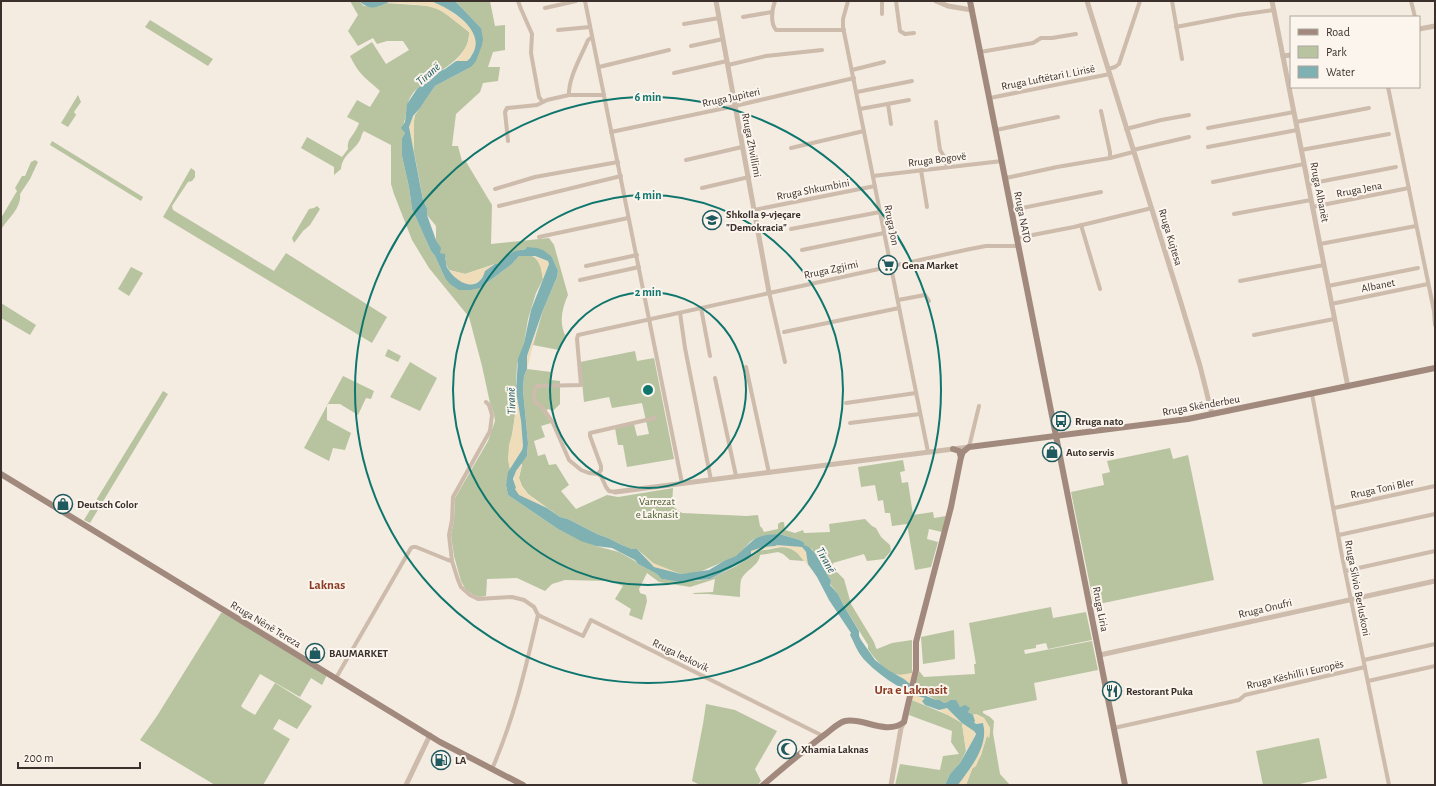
<svg xmlns="http://www.w3.org/2000/svg" width="1436" height="786" viewBox="0 0 1436 786" font-family="'Alegreya Sans',sans-serif">
<style>
.green{fill:#b8c4a0}
.sand{fill:#efdcb8}
.water{fill:#7fb0b2}
.lines{fill:none;stroke-linecap:round;stroke-linejoin:round}
.minor{stroke:#cdbbac;stroke-width:4}
.tertiary{stroke:#cdbbac;stroke-width:5}
.secondary{stroke:#a18a7d;stroke-width:6}
.ring{fill:none;stroke:#0f766e;stroke-width:2}
.labels{text-anchor:middle;stroke-width:4;stroke-linejoin:round;paint-order:stroke}
.street-label{font-size:11px;fill:#3b302b;stroke:#fbf5ee}
.poi-label{font-size:11px;font-weight:bold;fill:#3b302b;stroke:#fbf5ee;text-anchor:start}
.park-label{font-size:11px;fill:#4a5a2e;stroke:#fbf5ee}
.water-label{font-size:12px;font-style:italic;fill:#1f5a5e;stroke:#fbf5ee}
.quarter-label{font-size:13px;font-weight:bold;fill:#8c3b22;stroke:#fbf5ee}
.centre{fill:#0f766e;stroke:#fbf5ee;stroke-width:2}
.ring-label{font-size:12px;text-anchor:middle;font-weight:bold;fill:#0f766e;stroke:#fbf5ee;stroke-width:4;stroke-linejoin:round;paint-order:stroke}
</style>
<rect width="100%" height="100%" fill="#f4ebe1"/>
<g class="green">
<path d="M350,1H359L364,6L377,7L386,3L430,6L441,10L469,32C470,51 453,63 439,72C436,74 433,78 430,80C424,85 418,87 413,93C404,105 408,116 402,128L405,133L402,138V156L409,187L412,209L431,251L435,256L445,278L480,288L512,264L519,256H532L536,258L541,267L543,279L536,293L528,319L524,343L517,365L516,383L517,397L516,410L508,459L510,469L506,485L508,495L558,529L574,537L596,546L619,552L635,561L638,564L657,574L663,579L669,580L696,581L710,579L736,566L756,554L758,551C762,550 767,550 771,549C787,545 794,547 804,561L790,560L783,554L778,552L760,555C759,566 745,570 741,580C740,585 740,592 740,597L708,594H693L694,593L713,592L715,579L690,587L659,582L647,573L639,589L640,593L646,595L647,601L642,620L629,615L631,609L615,599L623,586L610,581L565,580L552,584L545,591L517,578L487,579L486,596L479,597L474,595L466,590L461,581L454,556L451,535L454,520L455,498L488,441L495,421L494,414L490,403L482,366L469,317L429,268L412,240L394,194L391,184V145L364,131C361,135 362,136 360,140C355,150 342,155 341,169L334,175V167L301,148L307,137L342,157L348,149C347,141 350,139 354,133C356,130 358,126 359,123L347,117L357,100L370,107L380,91C365,77 360,76 350,56L372,42L386,64L409,50L403,41H387L377,44L373,38L358,46L348,31L358,15Z"/>
<path d="M455,1H490L495,26L505,25V50L493,52L488,67H500L498,81L483,83L480,92L456,114L452,146H458L462,161L465,160L492,205L491,244L549,238L554,245L568,295C562,308 559,322 565,335L559,350L533,345L543,310L557,277L558,271L552,257C537,250 528,244 512,254C506,257 503,258 500,264H495L465,274L449,270L445,262L446,258L440,253L439,245L436,240V226L427,215V208L423,200L420,183L414,152V121L415,115L435,86L471,67L481,28Z"/>
<polygon points="150,20 213,59 208,66 145,27"/>
<polygon points="78,95 81,102 74,112 76,115 68,127 61,123"/>
<polygon points="52,141 143,197 141,201 50,145"/>
<path d="M35,160L38,162L30,179L20,194C22,208 7,219 1,230V218L17,191L15,188L22,176H25L31,162Z"/>
<polygon points="191,168 195,171 195,177 192,181 188,182 172,206 173,210 274,271 286,253 387,317 372,343 163,217"/>
<polygon points="317,206 320,209 310,225 303,231 294,243 292,238 309,209 314,208"/>
<polygon points="131,267 143,273 129,296 118,289"/>
<polygon points="1,303 36,325 30,335 1,318"/>
<polygon points="388,349 401,356 398,362 385,356"/>
<polygon points="635,351 637,361 654,358 674,459 627,467 623,445 618,445 615,428 634,424 637,436 649,434 642,403 612,408 609,397 584,402 580,362"/>
<polygon points="410,362 437,378 420,411 390,397"/>
<path d="M527,369L551,372V380L560,381V404L553,411L548,409L544,413L551,423L541,426L545,437L534,441L538,456L545,454L549,465L556,464L569,485L561,491L576,509L607,495L618,497L673,488L672,506L682,513L747,516L758,515L760,526L762,528L764,532L778,529V524L781,522H784L785,530L795,533L803,530L804,533L830,532L829,524L865,519L872,526L876,528L881,537L890,545L891,551L884,559L867,561L864,554L833,563L832,567L844,579L851,604L874,642L876,648L877,649L892,643L912,640V673C908,674 903,675 899,675C886,673 875,659 868,649V645L845,608L838,594L830,584L831,580L825,572L823,564L816,557L812,549L804,545L800,540L779,534L756,538L750,542L737,556L697,573L681,574L658,566L653,563L637,549H632L622,545L608,538L597,534L568,519L560,517L528,494L522,486L519,478L522,465L521,463L527,456L528,443L523,390L524,376Z"/>
<polygon points="343,376 374,391 371,399 366,398 358,415 340,404 327,404 327,420 351,433 345,450 333,448 329,461 304,448"/>
<polygon points="163,391 168,394 90,523 84,520"/>
<polygon points="1170,448 1173,459 1188,455 1214,580 1094,605 1071,492 1104,485 1102,474 1110,472 1107,461"/>
<polygon points="903,460 905,471 900,472 902,483 908,482 913,515 933,512 934,518 946,516 942,532 929,529 927,539 938,542 931,567 915,570 907,524 892,526 890,513 885,513 883,500 878,501 875,485 861,487 858,467"/>
<path d="M1051,607L1053,618L1086,612L1092,640L1048,649L1046,643L1036,645V648L1024,650L1025,654L1092,641L1098,670L1034,683L1037,700L983,711V713L990,717L994,721L993,733L1000,774L1010,785H966L972,769L981,755L987,735L989,738L990,728L984,718L976,714L972,715C966,709 953,701 944,703L940,700H936L915,688L919,671L924,677L975,674L974,664H976L969,623Z"/>
<polygon points="221,613 223,613 327,675 322,685 311,678 300,697 260,674 241,706 243,708 255,715 275,683 312,706 297,729 279,719 273,729 290,739 263,785 215,785 140,740 157,716"/>
<polygon points="954,630 955,659 923,664 921,637"/>
<polygon points="912,700 948,715 962,723 966,751 960,763 950,774 945,785 895,785 900,764 940,770 943,756 959,754 951,742 952,731 909,715"/>
<polygon points="706,704 735,710 777,731 755,769 761,781 758,785 700,785 692,781 703,724"/>
<polygon points="1319,738 1327,778 1295,785 1263,785 1256,751"/>
</g>
<g class="sand">
<path d="M391,1H430L443,6L460,18L473,30L475,37L476,46L474,51L467,61H456C463,53 470,43 469,32C460,25 451,17 441,11C430,4 400,3 386,3Z"/>
<path d="M415,115L414,121V152C412,141 404,122 415,115Z"/>
<path d="M532,256L548,261L549,264L543,279C541,270 541,261 532,256Z"/>
<path d="M495,264L485,271C482,284 469,289 457,280C454,278 451,273 449,270L465,274Z"/>
<polygon points="538,326 527,369 527,357"/>
<polygon points="517,397 521,421 523,446 522,450 510,469 508,459 509,445 513,431"/>
<path d="M521,463C522,468 519,473 519,478C521,493 536,500 547,508L519,496L515,489L516,488C512,478 515,471 521,463Z"/>
<path d="M777,545L802,547C807,553 808,563 813,571C808,566 805,561 800,556C789,542 773,547 758,551L756,554L751,556V551L763,547L775,546Z"/>
<polygon points="643,554 653,563 678,573 654,567 650,564"/>
<polygon points="912,673 910,684 896,674 900,675"/>
<polygon points="913,695 925,698 922,701 925,705 912,700"/>
<path d="M943,708H947L962,723L974,730C977,738 970,745 966,751L962,723L939,710Z"/>
<polygon points="976,714 984,718 990,728 989,738 987,736 981,755 976,766 972,769 966,785 958,785 974,762 984,727 983,723 976,724 974,722 973,715"/>
</g>
<g class="water">
<path d="M359,1H391C377,7 372,12 359,1Z"/>
<path d="M430,1H455L481,28L483,39L482,45L476,61L471,67L435,86L420,108L413,116L409,127L423,200L427,208V215L436,240L441,248L440,253L445,254C446,260 445,264 448,269C458,285 479,293 485,271L495,264H500L505,257L515,251L526,249L527,247L537,248L543,250L552,257L558,271L557,277L543,310L527,356V369L524,376L523,390L528,443L527,456L516,471L513,479L516,488L515,489L519,495L547,508L560,517L568,519L597,534L608,538L622,545L632,549H637L654,567L681,574L709,570L724,561L736,556L750,543L756,538L766,535L779,534L800,540L804,543V545C816,547 824,572 831,580L830,585L838,594L845,608L859,631V636L861,640L875,660L888,670L904,679L910,684L908,690C895,687 871,668 862,657C857,651 854,642 850,635L851,633L829,600L817,577L808,564L806,552L802,547L777,545L775,546L763,547L751,551V556L748,559L710,579L681,582L662,579L657,574L638,564L635,560L612,548L596,546L581,541L558,529L508,495L506,485L508,472L522,450L523,446L521,421L516,391L518,359L524,343L531,310L549,264L548,261L535,256H519L512,264L480,288L470,290H459L450,284L445,278L435,256L431,251L412,209L409,187L402,156V138L405,133L401,128L405,122L407,104L417,89L423,84L430,81L438,72L445,69L456,61H467C470,59 471,56 473,53C486,30 449,7 430,1Z"/>
<path d="M914,691L936,700H940L944,703L948,702L950,700H956L960,707L965,705L970,708L968,712L973,715L975,721L974,722L976,724L983,723C989,746 971,767 958,785H945L950,774L960,763L973,740L976,734L974,731L962,723L947,708L939,710L925,705L922,701L925,698L913,695Z"/>
</g>
<g class="lines">
<g class="minor">
<polyline points="518,1 521,9 532,34 531,53 539,97 543,102"/>
<polyline points="585,1 682,483"/>
<path d="M775,1C772,9 770,23 776,30H844"/>
<polyline points="848,1 843,19 843,27 928,452"/>
<polyline points="882,1 882,14"/>
<polyline points="896,1 900,31 905,34 914,33"/>
<polyline points="1172,1 1182,59"/>
<polyline points="1411,1 1415,17"/>
<polyline points="545,8 576,1"/>
<polyline points="743,17 772,12"/>
<polyline points="684,24 719,18"/>
<polyline points="1176,27 1238,15 1274,10"/>
<polyline points="558,30 590,27"/>
<polyline points="691,46 723,39"/>
<polyline points="980,52 1033,43 1041,38 1052,38 1076,34"/>
<polyline points="728,65 766,56 822,50"/>
<polyline points="599,67 669,50"/>
<polyline points="1108,69 1115,67 1119,64 1140,1"/>
<polyline points="852,70 884,62"/>
<polyline points="674,73 727,61"/>
<polyline points="1388,87 1434,311 1435,325"/>
<polyline points="857,92 912,81"/>
<path d="M569,95C568,78 582,55 588,40L592,37"/>
<polyline points="990,98 1110,74"/>
<polyline points="888,104 891,124"/>
<polyline points="860,109 909,100"/>
<polyline points="936,122 940,150 945,158 947,167"/>
<polyline points="1296,122 1369,108"/>
<polyline points="1208,128 1294,112"/>
<polyline points="1126,129 1161,120 1189,115"/>
<polyline points="996,130 1058,117"/>
<polyline points="611,132 735,106 854,78"/>
<polyline points="508,141 505,112 507,108 537,105 547,100 569,95 604,95"/>
<polyline points="1208,147 1297,130"/>
<polyline points="791,148 864,131"/>
<polyline points="1133,150 1189,137"/>
<polyline points="1301,150 1389,134"/>
<polyline points="1110,158 1133,152"/>
<polyline points="686,160 742,147"/>
<polyline points="921,170 927,207"/>
<polyline points="873,176 1002,161"/>
<polyline points="1006,178 1057,167 1110,158 1110,152 1101,111"/>
<polyline points="1213,182 1304,164"/>
<polyline points="1308,184 1396,167"/>
<polyline points="702,188 749,177"/>
<polyline points="495,189 535,177 618,162"/>
<polyline points="499,206 621,176"/>
<polyline points="1312,207 1409,188"/>
<polyline points="754,210 875,186"/>
<polyline points="1012,210 1101,192"/>
<polyline points="1234,214 1311,200"/>
<polyline points="1081,225 1100,289"/>
<polyline points="791,229 880,212"/>
<polyline points="539,237 628,218"/>
<polyline points="1017,238 1074,227 1152,208"/>
<polyline points="1320,244 1416,226"/>
<polyline points="802,250 884,233"/>
<polyline points="586,266 637,255"/>
<polyline points="580,280 639,267"/>
<polyline points="1240,281 1324,265"/>
<polyline points="1328,286 1418,268"/>
<polyline points="769,292 785,362"/>
<polyline points="898,300 925,295 929,301"/>
<polyline points="1331,304 1428,284"/>
<polyline points="701,308 710,356"/>
<polyline points="680,313 685,348 711,480"/>
<polyline points="784,332 899,308"/>
<polyline points="1254,335 1334,319"/>
<polyline points="746,367 769,473"/>
<polyline points="715,378 736,476"/>
<polyline points="1312,394 1342,556 1389,785"/>
<path d="M486,402L489,405L492,415L490,431L453,497L452,520L449,535L452,561L458,580L461,587L470,595L478,599L512,597L524,600L534,607L538,615C526,667 514,719 492,769"/>
<polyline points="846,403 916,393"/>
<polyline points="850,423 920,414"/>
<polyline points="969,447 979,406"/>
<polyline points="598,474 601,470 601,466 590,436 590,433 655,418"/>
<polyline points="615,492 609,491 606,487 601,476 598,474 589,473 581,470 569,460 553,423 542,407 534,401 535,388 537,386 581,385 577,339 578,335 970,249 986,246 1018,246"/>
<polyline points="1334,508 1435,486"/>
<polyline points="1339,535 1435,514"/>
<polyline points="1345,571 1435,551"/>
<polyline points="538,615 583,636 591,620 823,736"/>
<polyline points="1364,660 1435,644"/>
<polyline points="336,678 411,548 413,547 416,547 448,560 452,561"/>
<polyline points="1368,681 1435,666"/>
<polyline points="1114,728 1239,700 1245,695 1365,667"/>
</g>
<g class="tertiary">
<polyline points="716,1 769,292"/>
<polyline points="936,1 948,6 972,10"/>
<polyline points="1087,1 1181,303 1200,366 1212,414"/>
<polyline points="1272,1 1348,387"/>
<polyline points="1419,29 1435,26"/>
<polyline points="1283,56 1291,55"/>
<polyline points="615,492 969,447"/>
<polyline points="1100,655 1435,581"/>
<polyline points="406,785 430,735"/>
<polyline points="891,785 901,728 904,722"/>
</g>
<g class="secondary">
<polyline points="970,1 1125,785"/>
<polyline points="953,449 959,451 961,457"/>
<polyline points="1,474 440,742 523,785"/>
<path d="M763,785C784,767 805,749 827,733C832,729 838,723 845,721C863,717 886,736 904,722L916,670V642L951,507L961,457L963,452L969,447L1188,419L1435,368"/>
</g>
</g>
<g class="ring">
<circle cx="648" cy="390" r="98"/>
<circle cx="648" cy="390" r="195"/>
<circle cx="648" cy="390" r="293"/>
</g>
<defs>
<symbol id="school-ring" viewBox="-11 -11 22 22"><circle r="9.5" fill="#fbf5ee" stroke="#1f5a5e" stroke-width="1.5"/><path d="M0-5L7-2L0 1L-7-2ZM-4 1L0 2.5L4 1V4Q0 6-4 4Z" fill="#1f5a5e"/></symbol>
<symbol id="supermarket-ring" viewBox="-11 -11 22 22"><circle r="9.5" fill="#fbf5ee" stroke="#1f5a5e" stroke-width="1.5"/><path d="M-6-5.5h2.5l.6 2H6L4.5 2H-2.5L-4.4-4H-6ZM-1.5 3.2a1.3 1.3 0 1 0 .1 0ZM3 3.2a1.3 1.3 0 1 0 .1 0Z" fill="#1f5a5e"/></symbol>
<symbol id="bus-ring" viewBox="-11 -11 22 22"><circle r="9.5" fill="#fbf5ee" stroke="#1f5a5e" stroke-width="1.5"/><path d="M-5-6H5V4H4V6H2V4H-2V6H-4V4H-5ZM-3.5-4V0h7V-4ZM-3.5 1.2v1.5H-2V1.2ZM2 1.2v1.5H3.5V1.2Z" fill="#1f5a5e"/></symbol>
<symbol id="shop-ring" viewBox="-11 -11 22 22"><circle r="9.5" fill="#fbf5ee" stroke="#1f5a5e" stroke-width="1.5"/><path d="M-5-2.5h2.3a2.7 3.5 0 0 1 5.4 0H5L5.5 6h-11ZM-1.5-2.5h3a1.5 2.3 0 0 0-3 0Z" fill="#1f5a5e"/></symbol>
<symbol id="restaurant-ring" viewBox="-11 -11 22 22"><circle r="9.5" fill="#fbf5ee" stroke="#1f5a5e" stroke-width="1.5"/><path d="M-5-6h1v4h1v-4h1v4h1v-4h1v5L-1.5 .5V6h-2V.5L-5-1ZM5-6V6H3V1.5H1.5Q1.5-4 5-6Z" fill="#1f5a5e"/></symbol>
<symbol id="mosque-ring" viewBox="-11 -11 22 22"><circle r="9.5" fill="#fbf5ee" stroke="#1f5a5e" stroke-width="1.5"/><path d="M3.5-4.9A6 6 0 1 0 3.5 4.9A5 5 0 1 1 3.5-4.9Z" fill="#1f5a5e"/></symbol>
<symbol id="fuel-ring" viewBox="-11 -11 22 22"><circle r="9.5" fill="#fbf5ee" stroke="#1f5a5e" stroke-width="1.5"/><path d="M-5.5-6h7V0h2V4h1.3V-2.5L3-4.5l.8-.8L6-3V5H2.5V1h-1V6h-7ZM-4.2-4.7v3.2H.2V-4.7Z" fill="#1f5a5e"/></symbol>
</defs>
<g fill-rule="evenodd">
<use href="#school-ring" x="701" y="209" width="22" height="22"/>
<use href="#supermarket-ring" x="877" y="254" width="22" height="22"/>
<use href="#bus-ring" x="1050" y="410" width="22" height="22"/>
<use href="#shop-ring" x="1041" y="441" width="22" height="22"/>
<use href="#shop-ring" x="52" y="493" width="22" height="22"/>
<use href="#shop-ring" x="304" y="642" width="22" height="22"/>
<use href="#restaurant-ring" x="1101" y="680" width="22" height="22"/>
<use href="#mosque-ring" x="776" y="738" width="22" height="22"/>
<use href="#fuel-ring" x="430" y="749" width="22" height="22"/>
</g>
<g class="labels">
<g class="street-label">
<text transform="translate(1048 77) rotate(-11)" y="4">Rruga Luftëtari I. Lirisë</text>
<text transform="translate(731 97) rotate(-12)" y="4">Rruga Jupiteri</text>
<text transform="translate(752 145) rotate(79)" y="4">Rruga Zhvillimi</text>
<text transform="translate(937 159) rotate(-7)" y="4">Rruga Bogovë</text>
<text transform="translate(813 189) rotate(-11)" y="4">Rruga Shkumbini</text>
<text transform="translate(1359 189) rotate(-11)" y="4">Rruga Jena</text>
<text transform="translate(1320 192) rotate(79)" y="4">Rruga Albanët</text>
<text transform="translate(1023 217) rotate(79)" y="4">Rruga NATO</text>
<text transform="translate(892 225) rotate(79)" y="4">Rruga Jon</text>
<text transform="translate(1171 237) rotate(73)" y="4">Rruga Kujtesa</text>
<text transform="translate(831 269) rotate(-12)" y="4">Rruga Zgjimi</text>
<text transform="translate(1378 285) rotate(-11)" y="4">Albanet</text>
<text transform="translate(1201 405) rotate(-10)" y="4">Rruga Skënderbeu</text>
<text transform="translate(1382 488) rotate(-12)" y="4">Rruga Toni Bler</text>
<text transform="translate(1358 588) rotate(79)" y="4">Rruga Silvio Berluskoni</text>
<text transform="translate(1265 608) rotate(-13)" y="4">Rruga Onufri</text>
<text transform="translate(1101 609) rotate(79)" y="4">Rruga Liria</text>
<text transform="translate(266 624) rotate(31)" y="4">Rruga Nënë Tereza</text>
<text transform="translate(681 655) rotate(26)" y="4">Rruga leskovik</text>
<text transform="translate(1295 674) rotate(-13)" y="4">Rruga Këshilli I Europës</text>
</g>
<g class="poi-label">
<text x="726" y="218">Shkolla 9-vjeçare<tspan x="726" dy="13">"Demokracia"</tspan></text>
<text x="902" y="269">Gena Market</text>
<text x="1075" y="425">Rruga nato</text>
<text x="1066" y="456">Auto servis</text>
<text x="77" y="508">Deutsch Color</text>
<text x="329" y="657">BAUMARKET</text>
<text x="1126" y="695">Restorant Puka</text>
<text x="801" y="753">Xhamia Laknas</text>
<text x="455" y="764">LA</text>
</g>
<g class="park-label">
<text x="657" y="505">Varrezat<tspan x="657" dy="13">e Laknasit</tspan></text>
</g>
<g class="water-label">
<text transform="translate(428 74) rotate(-41)" y="4">Tiranë</text>
<text transform="translate(511 401) rotate(-92)" y="4">Tiranë</text>
<text transform="translate(826 560) rotate(60)" y="4">Tiranë</text>
</g>
<g class="quarter-label">
<text x="327" y="589">Laknas</text>
<text x="911" y="694">Ura e Laknasit</text>
</g>
</g>
<circle cx="648" cy="390" r="6" class="centre"/>
<g class="ring-label">
<text x="648" y="101">6 min</text>
<text x="648" y="199">4 min</text>
<text x="648" y="296">2 min</text>
</g>
<rect width="1436" height="786" fill="none" stroke="#3b302b" stroke-width="4"/>
<rect x="1290" y="16" width="130" height="72" fill="#fbf5ee" stroke="#aea6a0"/>
<rect x="1298" y="29" width="20" height="6" fill="#a18a7d" stroke="#aea6a0"/>
<text x="1326" y="36" font-size="12" fill="#3b302b">Road</text>
<rect x="1298" y="46" width="20" height="12" fill="#b8c4a0" stroke="#aea6a0"/>
<text x="1326" y="56" font-size="12" fill="#3b302b">Park</text>
<rect x="1298" y="66" width="20" height="12" fill="#7fb0b2" stroke="#aea6a0"/>
<text x="1326" y="76" font-size="12" fill="#3b302b">Water</text>
<path d="M18 762v6h122v-6" fill="none" stroke="#3b302b" stroke-width="2"/>
<text x="24" y="762" font-size="12" fill="#3b302b" stroke="#fbf5ee" stroke-width="3" paint-order="stroke">200 m</text>
</svg>
